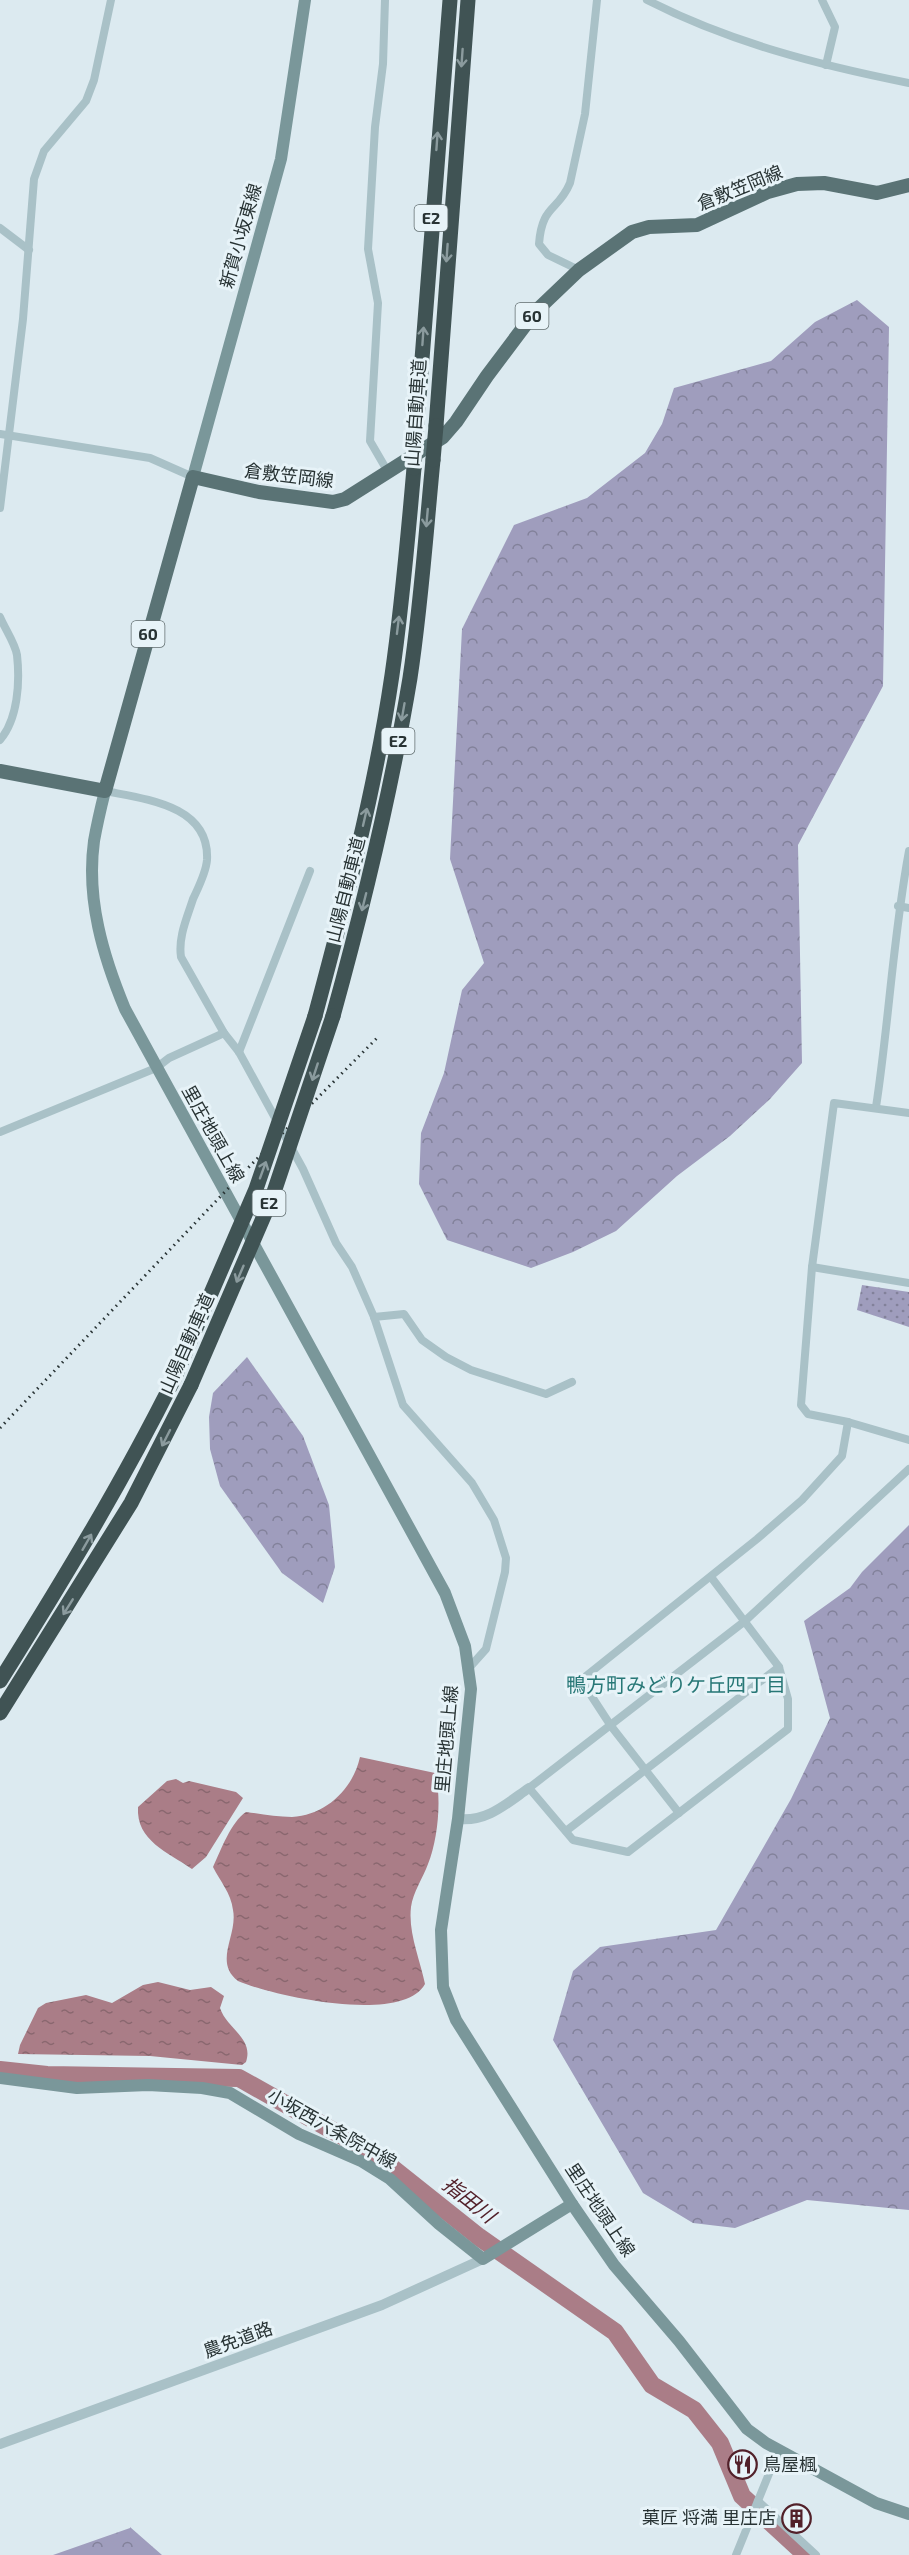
<svg xmlns="http://www.w3.org/2000/svg" width="909" height="2555" viewBox="0 0 909 2555" font-family="'Exo 2','Noto Sans JP',sans-serif">
<style>
.green{fill:url(#green-dots)}
.forest{fill:url(#forest-crowns)}
.water{fill:url(#water-ripples)}
.lines{fill:none;stroke-linecap:round;stroke-linejoin:round}
.river{stroke:#aa7d87;stroke-width:18}
.minor{stroke:#a9c1c7;stroke-width:8}
.tertiary{stroke:#a9c1c7;stroke-width:10}
.secondary{stroke:#7a979a;stroke-width:12}
.primary{stroke:#5a7375;stroke-width:14}
.motorway{stroke:#405354;stroke-width:15}
.rail{stroke:#283334;stroke-width:3;stroke-dasharray:1.5 4.5;stroke-linecap:butt}
.motorway-bridge{stroke:#405354;stroke-width:15}
.oneway{stroke:#8b9b9e}
.labels{text-anchor:middle;stroke-width:6;stroke-linejoin:round;paint-order:stroke}
.shield{fill:#e7f3f8;stroke:#616d6f;stroke-width:1.5}
.shield-label{font-size:16px;font-weight:bold;fill:#283334}
.street-label{font-size:18px;fill:#283334;stroke:#e7f3f8}
.poi-label{font-size:18px;fill:#283334;stroke:#e7f3f8;text-anchor:start}
.neighbourhood-label{font-size:20px;fill:#277776;stroke:#e7f3f8}
.water-label{font-size:20px;font-style:italic;fill:#52212a;stroke:#e7f3f8}
</style>
<defs>
<pattern id="green-dots" width="8" height="8" patternUnits="userSpaceOnUse" patternTransform="scale(1.5)"><rect width="8" height="8" fill="#9f9dbd"/><path d="M2 2h.1M6 6h.1" fill="none" stroke="#82819a" stroke-width="1.8" stroke-linecap="round"/></pattern>
<pattern id="forest-crowns" width="20" height="18" patternUnits="userSpaceOnUse" patternTransform="scale(1.5)"><rect width="20" height="18" fill="#9f9dbd"/><path d="M2 6a3 3 0 1 1 6 0M12 15a3 3 0 1 1 6 0" fill="none" stroke="#82819a"/></pattern>
<pattern id="water-ripples" width="26" height="14" patternUnits="userSpaceOnUse" patternTransform="scale(1.5)"><rect width="26" height="14" fill="#aa7d87"/><path d="M2 4q2-2 4 0t4 0M15 11q2-2 4 0t4 0" fill="none" stroke="#8a676f"/></pattern>
</defs>
<rect width="100%" height="100%" fill="#dceaf0"/>
<polygon class="green" points="862,1285 909,1292 909,1327 857,1310"/>
<g class="forest">
<polygon points="857,300 889,327 883,686 798,845 802,1063 770,1099 730,1136 677,1176 616,1231 573,1252 531,1268 447,1240 419,1184 421,1133 444,1073 462,990 484,963 450,859 462,629 514,525 587,498 645,453 662,424 674,388 771,361 815,322"/>
<polygon points="247,1357 303,1436 329,1505 335,1567 323,1603 282,1573 220,1486 210,1449 209,1417 213,1393"/>
<polygon points="909,1525 909,2210 807,2200 735,2228 693,2223 643,2193 553,2040 573,1971 600,1947 716,1930 791,1799 830,1718 804,1621 850,1588 862,1572"/>
<polygon points="130,2527 162,2555 53,2555 130,2528"/>
</g>
<g class="water">
<path d="M360,1757L435,1773C442,1797 438,1840 428,1864C423,1878 413,1892 411,1907C408,1933 420,1959 425,1984C403,2025 272,1996 238,1981C213,1962 238,1935 233,1910C231,1893 220,1881 213,1867C221,1850 231,1822 246,1812C262,1814 277,1817 292,1817C326,1815 353,1789 360,1757Z"/>
<path d="M176,1779L183,1783L189,1781L236,1792L243,1798L206,1857L192,1869C168,1852 136,1841 138,1807L167,1781Z"/>
<path d="M158,1982L190,1990L211,1987L224,1996L220,2008C227,2029 254,2038 246,2062L242,2065L150,2056L18,2054L20,2045L38,2008L46,2003L86,1995L112,2003L143,1985Z"/>
</g>
<g class="lines">
<polyline class="river" points="0,2070 47,2075 239,2078 376,2155 479,2237 615,2332 652,2385 694,2410 720,2443 742,2496 806,2555"/>
<g class="minor">
<polyline points="385,0 383,64 375,127 368,249 378,303 370,441 388,472"/>
<path d="M647,0C729,42 818,65 909,83"/>
<polyline points="822,0 835,27 826,65"/>
<polyline points="0,228 29,250"/>
<path d="M579,270L548,255L539,244C542,204 558,212 570,183L585,114L597,0"/>
<polyline points="0,434 150,458 193,477"/>
<polyline points="0,508 23,319 34,179 44,151 86,101 94,80 111,0"/>
<path d="M0,617C5,629 15,643 17,655C20,682 18,719 0,740"/>
<path d="M105,791C145,799 210,805 207,860C206,873 198,888 193,899C187,918 178,937 181,957L224,1033L239,1052L303,1169L336,1243L352,1267L374,1317L403,1405L472,1483L494,1520L506,1558L505,1572L486,1649L469,1668"/>
<polyline points="898,906 909,908"/>
<polyline points="239,1052 310,871"/>
<path d="M876,1107C889,1022 893,936 909,851"/>
<polyline points="909,1113 834,1103 812,1267 801,1405 808,1414 848,1422 909,1440"/>
<polyline points="0,1132 156,1068 169,1058 224,1033"/>
<polyline points="812,1267 909,1283"/>
<polyline points="374,1317 404,1314 422,1340 446,1357 471,1370 546,1394 572,1382"/>
<polyline points="711,1577 779,1667 788,1699 788,1729 628,1852 573,1840 529,1788 745,1621 909,1469"/>
<polyline points="679,1813 611,1726 581,1680 757,1539 802,1500 842,1456 848,1422"/>
<polyline points="566,1831 779,1667"/>
<polyline points="758,2501 816,2555"/>
<polyline points="736,2555 779,2449"/>
</g>
<g class="tertiary">
<path d="M458,1819C487,1822 506,1804 529,1788"/>
<polyline points="0,2444 382,2305 483,2259"/>
</g>
<g class="secondary">
<polyline points="193,477 281,159 305,0"/>
<path d="M105,791C101,807 97,824 94,841C86,899 103,956 125,1009L445,1593L465,1646L471,1689L458,1819L441,1930L443,1987L456,2020L572,2204L614,2265L679,2341L747,2429L766,2443L876,2503L909,2514"/>
<polyline points="0,2078 77,2088 148,2085 202,2088 230,2093 299,2134 361,2161 390,2179 439,2224 483,2259 572,2204"/>
</g>
<polyline class="primary" points="0,771 105,791 193,477 259,492 333,502 345,499 443,437 456,422 487,376 535,312 579,270 632,232 649,227 697,225 768,192 797,184 824,183 877,193 909,185"/>
<g class="motorway">
<polyline points="436,426 468,0"/>
<polyline points="416,436 450,0"/>
<path d="M315,1016C345,904 375,791 392,675C402,607 408,537 414,468"/>
<path d="M333,1016C364,904 391,792 410,678C421,606 426,532 433,460"/>
<path d="M0,1681C62,1582 122,1483 174,1379"/>
<polyline points="0,1713 131,1503 191,1385"/>
</g>
<polyline class="rail" points="0,1428 239,1177 379,1036"/>
<g class="motorway-bridge">
<polyline points="433,460 436,426"/>
<polyline points="414,468 416,436"/>
<polyline points="174,1379 256,1189 315,1016"/>
<polyline points="191,1385 273,1195 333,1016"/>
</g>
</g>
<defs><path id="oneway-shaft" d="M-6 0H5M1.5-3L5.5 0L1.5 3" fill="none" stroke-width="1.6" stroke-linecap="round" stroke-linejoin="round" transform="scale(1.5)"/></defs>
<g class="oneway">
<use href="#oneway-shaft" transform="translate(462 58) rotate(94)"/>
<use href="#oneway-shaft" transform="translate(437 141) rotate(-86)"/>
<use href="#oneway-shaft" transform="translate(447 253) rotate(94)"/>
<use href="#oneway-shaft" transform="translate(423 336) rotate(-86)"/>
<use href="#oneway-shaft" transform="translate(427 518) rotate(95)"/>
<use href="#oneway-shaft" transform="translate(398 625) rotate(-83)"/>
<use href="#oneway-shaft" transform="translate(403 712) rotate(100)"/>
<use href="#oneway-shaft" transform="translate(365 817) rotate(-77)"/>
<use href="#oneway-shaft" transform="translate(364 902) rotate(104)"/>
<use href="#oneway-shaft" transform="translate(315 1072) rotate(108)"/>
<use href="#oneway-shaft" transform="translate(263 1170) rotate(-70)"/>
<use href="#oneway-shaft" transform="translate(240 1274) rotate(113)"/>
<use href="#oneway-shaft" transform="translate(166 1438) rotate(117)"/>
<use href="#oneway-shaft" transform="translate(87 1542) rotate(-60)"/>
<use href="#oneway-shaft" transform="translate(68 1607) rotate(122)"/>
</g>
<defs>
<symbol id="restaurant-ring" viewBox="-11 -11 22 22"><circle r="9.5" fill="#e7f3f8" stroke="#52212a" stroke-width="1.5"/><path d="M-5-6h1v4h1v-4h1v4h1v-4h1v5L-1.5 .5V6h-2V.5L-5-1ZM5-6V6H3V1.5H1.5Q1.5-4 5-6Z" fill="#52212a"/></symbol>
<symbol id="building-ring" viewBox="-11 -11 22 22"><circle r="9.5" fill="#e7f3f8" stroke="#52212a" stroke-width="1.5"/><path d="M-4-6H4V6H1V3H-1V6H-4ZM-2.5-4.3h1.7v1.8h-1.7ZM.8-4.3h1.7v1.8H.8ZM-2.5-1h1.7V.8h-1.7ZM.8-1h1.7V.8H.8Z" fill="#52212a"/></symbol>
</defs>
<g fill-rule="evenodd">
<use href="#restaurant-ring" x="726" y="2448" width="33" height="33"/>
<use href="#building-ring" x="780" y="2502" width="33" height="33"/>
</g>
<g class="labels">
<g class="shield">
<rect x="414.5" y="205" width="33" height="26" rx="4.5"/>
<rect x="515.5" y="303" width="33" height="26" rx="4.5"/>
<rect x="131.5" y="621" width="33" height="26" rx="4.5"/>
<rect x="381.5" y="728" width="33" height="26" rx="4.5"/>
<rect x="252.5" y="1190" width="33" height="26" rx="4.5"/>
</g>
<g class="shield-label">
<text x="431" y="224">E2</text>
<text x="532" y="322">60</text>
<text x="148" y="640">60</text>
<text x="398" y="747">E2</text>
<text x="269" y="1209">E2</text>
</g>
<g class="street-label">
<text transform="translate(740 188) rotate(-22)" y="6">倉敷笠岡線</text>
<text transform="translate(241 236) rotate(-74)" y="6">新賀小坂東線</text>
<text transform="translate(416 413) rotate(-86)" y="6">山陽自動車道</text>
<text transform="translate(289 476) rotate(7)" y="6">倉敷笠岡線</text>
<text transform="translate(346 890) rotate(-76)" y="6">山陽自動車道</text>
<text transform="translate(213 1134) rotate(61)" y="6">里庄地頭上線</text>
<text transform="translate(187 1344) rotate(-66)" y="6">山陽自動車道</text>
<text transform="translate(447 1739) rotate(-85)" y="6">里庄地頭上線</text>
<text transform="translate(332 2129) rotate(29)" y="6">小坂西六条院中線</text>
<text transform="translate(600 2210) rotate(56)" y="6">里庄地頭上線</text>
<text transform="translate(238 2340) rotate(-20)" y="6">農免道路</text>
</g>
<g class="poi-label">
<text x="763" y="2471">鳥屋楓</text>
<text x="776" y="2524" text-anchor="end">菓匠 将満 里庄店</text>
</g>
<g class="neighbourhood-label">
<text x="676" y="1692">鴨方町みどりケ丘四丁目</text>
</g>
<g class="water-label">
<text transform="translate(469 2200) rotate(38)" y="7">指田川</text>
</g>
</g>
</svg>
